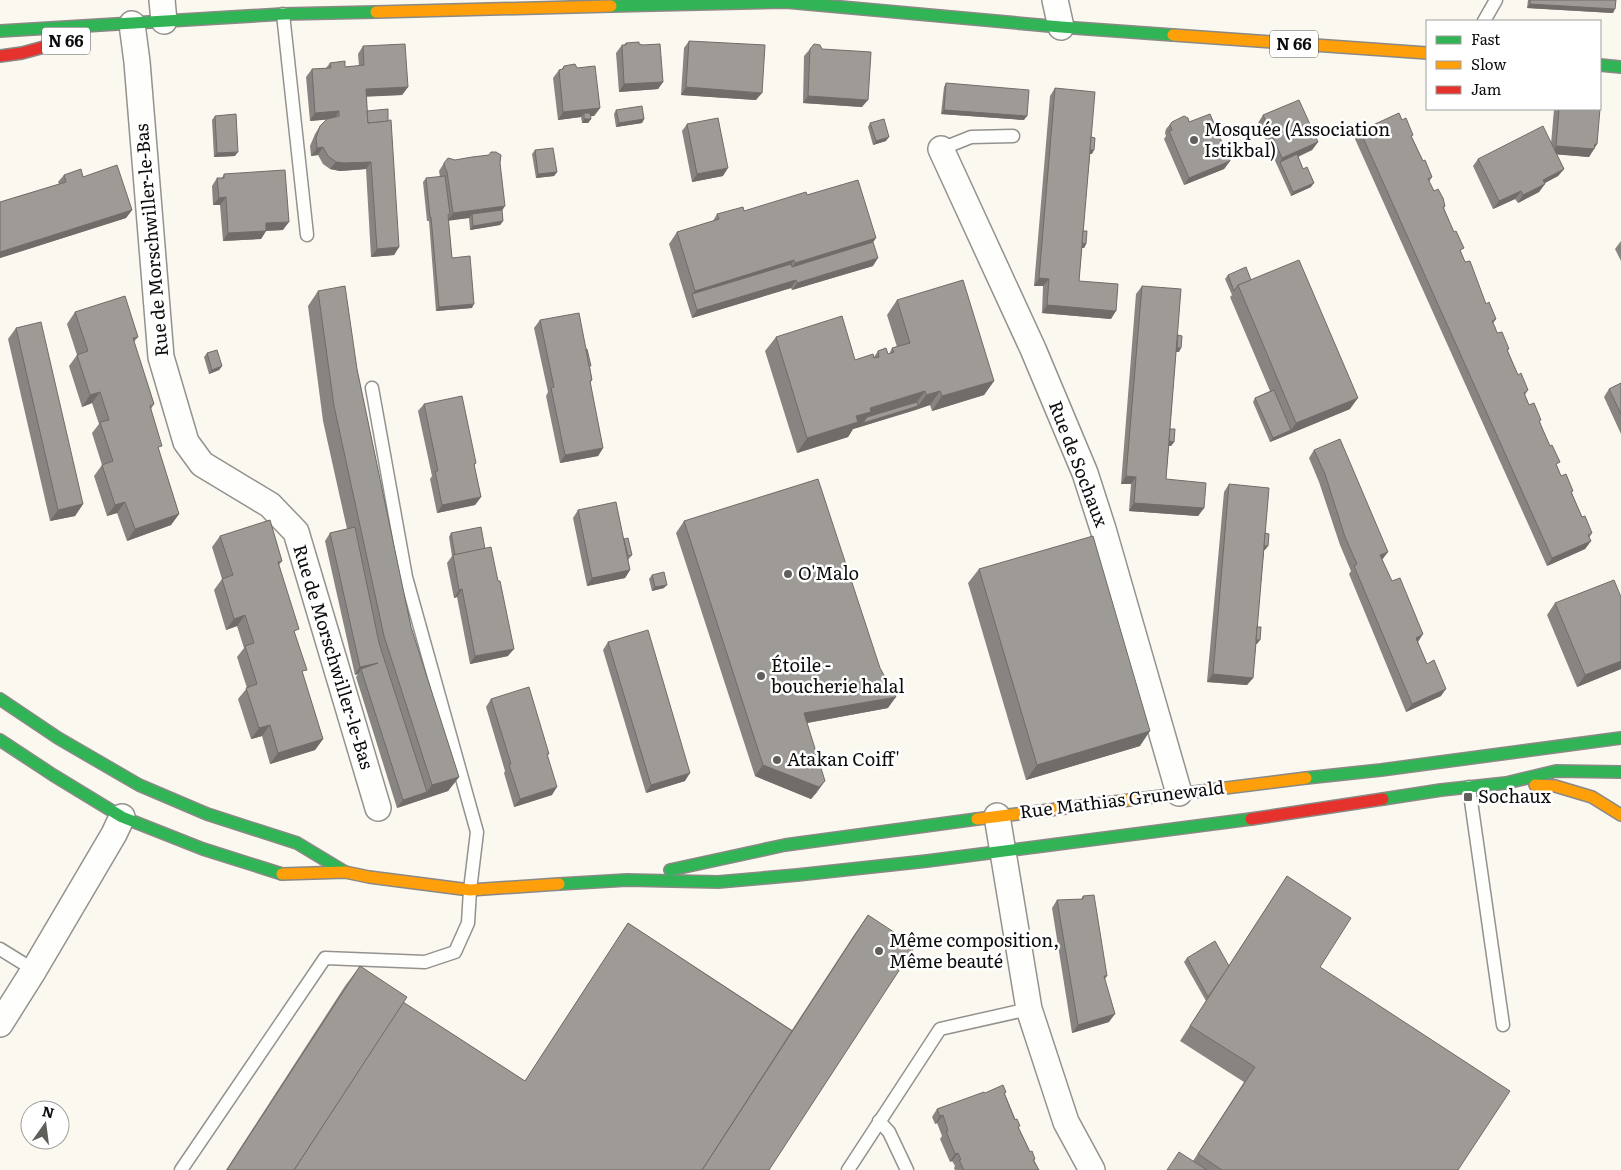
<svg xmlns="http://www.w3.org/2000/svg" width="1621" height="1170" viewBox="0 0 1621 1170" font-family="Literata,serif">
<style>
.lines{fill:none;stroke-linecap:round;stroke-linejoin:round}
.lane-casing{stroke:#94928f;stroke-width:15}
.street-casing{stroke:#94928f;stroke-width:28}
.fast-casing{stroke:#8a8985;stroke-width:14}
.slow-casing{stroke:#8a8985;stroke-width:14}
.jam-casing{stroke:#8a8985;stroke-width:14}
.lane{stroke:#fefefd;stroke-width:12}
.street{stroke:#fefefd;stroke-width:25}
.fast{stroke:#30b455;stroke-width:11}
.slow{stroke:#ff9f0a;stroke-width:11}
.jam{stroke:#e5322d;stroke-width:11}
.wall{fill:#888481}
.shaded-wall{fill:#6f6c69}
.building{fill:#9e9a96;stroke:#6f6c69}
.poi-dot{fill:#605f5c;stroke:#fff;stroke-width:2}
.labels{text-anchor:middle;stroke-width:5;stroke-linejoin:round;paint-order:stroke}
.shield{fill:#fff;stroke:#555;stroke-width:1}
.shield-label{font-size:16px;font-weight:bold;fill:#0c0c0c}
.poi-label{font-size:18px;fill:#0c0c0c;stroke:#fff;text-anchor:start}
.street-label{font-size:18px;fill:#0c0c0c;stroke:#fff}
</style>
<rect width="100%" height="100%" fill="#fbf8f0"/>
<g class="lines">
<defs>
<g id="lane">
<polyline points="283,14 307,235"/>
<polyline points="1484,21 1496,0"/>
<polyline points="941,149 971,137 1013,136"/>
<polyline points="1469,787 1503,1025"/>
<polyline points="0,949 34,970"/>
<polyline points="879,1121 889,1132 907,1170"/>
<polyline points="181,1170 325,958 425,962 455,952 468,923 470,890 477,832 406,577 372,388"/>
<polyline points="848,1170 940,1029 1029,1009"/>
</g>
<g id="street">
<polyline points="162,0 164,21"/>
<polyline points="1055,0 1061,27"/>
<polyline points="132,24 137,62 161,357 186,442 202,464 270,505 296,532 378,808"/>
<polyline points="941,149 1033,349 1085,473 1103,529 1179,793"/>
<polyline points="997,816 1029,1009 1066,1122 1092,1170"/>
<polyline points="0,1024 34,970 114,834 122,817"/>
</g>
<g id="fast">
<polyline points="611,6 786,2 1061,27 1173,35"/>
<polyline points="0,31 283,14 376,12"/>
<polyline points="1600,65 1621,67"/>
<polyline points="0,699 58,738 139,785 207,814 297,843 345,872"/>
<polyline points="0,740 53,775 122,817 203,849 282,874"/>
<polyline points="1306,778 1381,770 1621,738"/>
<polyline points="1383,799 1441,790 1506,783 1556,771 1621,772"/>
<polyline points="670,870 785,845 977,819"/>
<polyline points="559,884 627,880 718,882 797,875 927,861 1251,819"/>
</g>
<g id="slow">
<polyline points="376,12 611,6"/>
<polyline points="1173,35 1427,53"/>
<polyline points="1535,785 1555,786 1592,797 1621,815"/>
<polyline points="977,819 1306,778"/>
<polyline points="282,874 345,872 369,877 470,890 559,884"/>
</g>
<g id="jam">
<polyline points="0,56 22,53 77,38"/>
<polyline points="1251,819 1383,799"/>
</g>
</defs>
<use href="#lane" class="lane-casing"/>
<use href="#street" class="street-casing"/>
<use href="#fast" class="fast-casing"/>
<use href="#slow" class="slow-casing"/>
<use href="#jam" class="jam-casing"/>
<use href="#lane" class="lane"/>
<use href="#street" class="street"/>
<use href="#fast" class="fast"/>
<use href="#slow" class="slow"/>
<use href="#jam" class="jam"/>
</g>
<g class="wall">
<polygon points="1528,0 1616,0 1613,13 1527,8"/>
<polygon points="689,41 756,100 681,95 684,48"/>
<polygon points="626,43 643,45 663,82 658,89 619,92 616,53 622,45 624,45"/>
<polygon points="363,46 408,87 402,95 367,96 367,111 399,247 394,255 371,257 366,169 340,171 330,169 323,164 318,155 311,156 310,146 315,134 320,126 327,119 310,121 306,77 312,69 326,68 330,63 345,67 359,66 358,54"/>
<polygon points="810,49 822,49 862,107 803,103 804,56"/>
<polygon points="564,66 600,108 594,116 590,116 591,119 588,123 582,123 581,117 558,120 553,78 559,70 561,70"/>
<polygon points="946,83 1024,120 941,114 944,87"/>
<polygon points="1055,88 1091,137 1092,154 1090,154 1083,231 1086,244 1084,248 1082,248 1079,281 1111,319 1042,313 1043,286 1034,286 1050,96"/>
<polygon points="1554,109 1593,109 1597,144 1589,157 1556,154 1564,169 1558,176 1545,183 1539,192 1518,203 1515,199 1493,209 1473,166 1478,159 1551,144"/>
<polygon points="616,110 644,119 642,123 616,127 614,114"/>
<polygon points="1263,115 1318,142 1312,150 1298,157 1311,187 1291,196 1258,123"/>
<polygon points="215,116 235,156 214,157 212,120"/>
<polygon points="1402,120 1412,137 1423,161 1432,177 1429,182 1434,191 1445,206 1444,208 1465,262 1486,304 1496,319 1493,324 1497,333 1508,351 1518,375 1528,390 1525,395 1529,405 1540,422 1561,476 1572,493 1582,517 1592,533 1589,538 1591,541 1585,549 1547,566 1355,139 1360,131"/>
<polygon points="1172,122 1189,122 1230,161 1224,169 1184,185 1164,139 1166,136 1165,133 1166,129"/>
<polygon points="870,123 886,141 873,145 868,127"/>
<polygon points="687,124 723,176 692,182 682,131"/>
<polygon points="535,150 557,172 554,176 536,178 532,154"/>
<polygon points="455,160 500,163 502,211 503,221 500,225 470,230 469,218 448,220 452,258 472,308 436,311 429,221 427,221 423,182 426,178 440,177 439,171 444,163"/>
<polygon points="224,174 283,230 266,231 261,239 223,241 220,205 213,205 212,186 217,178 222,178"/>
<polygon points="64,175 83,177 132,210 126,218 0,258 0,202 59,184 58,182"/>
<polygon points="807,195 873,242 873,266 792,290 791,288 692,318 669,244 677,232 713,221 717,214 744,211"/>
<polygon points="1621,241 1621,261 1615,249"/>
<polygon points="1228,275 1251,280 1350,409 1270,442 1253,402 1255,398 1270,391 1230,297 1232,295 1225,279"/>
<polygon points="1142,286 1178,335 1179,352 1176,352 1170,429 1174,442 1171,446 1169,446 1166,479 1204,508 1198,516 1129,511 1131,484 1121,484 1136,294"/>
<polygon points="318,291 357,369 411,627 459,777 448,791 397,808 356,677 358,674 355,675 325,541 330,533 347,529 323,421 308,306"/>
<polygon points="897,300 994,381 984,395 932,411 930,405 916,410 853,429 848,437 797,453 765,351 776,337 855,360 874,357 878,351 889,354 892,348 897,347 887,315"/>
<polygon points="75,312 138,337 134,342 154,404 151,409 159,451 179,514 171,525 127,541 117,513 107,516 94,476 102,465 92,433 99,424 92,403 82,407 69,366 77,355 67,324"/>
<polygon points="540,320 590,367 592,380 590,383 603,448 598,456 560,463 546,396 548,392 534,328"/>
<polygon points="16,328 83,504 75,516 50,521 8,339"/>
<polygon points="207,353 222,366 219,370 209,374 204,357"/>
<polygon points="1621,383 1621,434 1604,397 1609,389"/>
<polygon points="424,404 476,463 474,466 481,497 475,505 437,513 430,479 432,476 418,411"/>
<polygon points="1314,450 1382,560 1441,696 1406,712 1349,574 1351,571 1340,545 1319,482 1309,458"/>
<polygon points="1229,484 1265,533 1265,550 1264,550 1257,627 1257,644 1256,644 1253,678 1247,685 1207,682 1224,492"/>
<polygon points="578,510 624,539 632,555 628,560 630,570 625,578 587,586 573,518"/>
<polygon points="684,521 888,708 807,723 817,792 811,799 755,776 676,533"/>
<polygon points="451,533 508,656 470,664 457,597 454,598 447,563 452,556 449,537"/>
<polygon points="220,536 282,561 279,565 295,634 303,675 323,739 315,750 270,764 262,736 251,739 238,699 247,688 237,657 244,648 237,626 226,630 214,590 222,579 212,547"/>
<polygon points="979,569 1140,746 1026,780 968,583"/>
<polygon points="652,575 664,588 652,591 649,579"/>
<polygon points="1555,603 1621,669 1577,687 1547,615"/>
<polygon points="608,642 685,781 646,793 603,650"/>
<polygon points="491,699 548,756 552,795 514,807 504,773 505,771 486,707"/>
<polygon points="1287,876 1320,967 1458,1170 1167,1170 1193,1161 1244,1082 1180,1041 1207,999 1206,1001 1184,962 1187,958 1229,965"/>
<polygon points="1083,896 1107,976 1105,979 1109,1022 1072,1033 1052,908 1057,900 1081,900"/>
<polygon points="868,915 769,1170 226,1170 345,986 360,966 403,1002 525,1081 628,923 792,1030 854,935"/>
<polygon points="1006,1092 1005,1094 1019,1128 1039,1170 955,1170 954,1168 955,1166 952,1161 950,1162 940,1139 942,1136 937,1123 935,1124 932,1117 937,1109 985,1093"/>
</g>
<g class="shaded-wall">
<polygon points="1530,4 1615,9 1613,13 1527,8"/>
<polygon points="663,82 658,89 619,92 624,84"/>
<polygon points="408,87 402,95 361,97 366,89"/>
<polygon points="686,87 762,93 756,100 681,95"/>
<polygon points="808,96 868,100 862,107 803,103"/>
<polygon points="600,108 594,116 584,117 584,113 581,117 558,120 563,112"/>
<polygon points="944,110 1027,116 1024,120 941,114"/>
<polygon points="339,111 334,119 310,121 315,113"/>
<polygon points="584,119 591,119 588,123 582,123"/>
<polygon points="644,119 642,123 616,127 619,123"/>
<polygon points="889,137 886,141 873,145 876,141"/>
<polygon points="1318,142 1312,150 1281,164 1280,162 1282,158"/>
<polygon points="1597,144 1589,157 1551,154 1556,146"/>
<polygon points="323,147 318,155 311,156 317,148"/>
<polygon points="1088,150 1094,150 1092,154 1085,154"/>
<polygon points="238,152 235,156 214,157 217,153"/>
<polygon points="1230,161 1224,169 1184,185 1189,178"/>
<polygon points="336,162 371,162 366,169 340,171 330,169"/>
<polygon points="728,168 723,176 692,182 697,174"/>
<polygon points="1564,169 1558,176 1537,187 1543,180"/>
<polygon points="557,172 554,176 536,178 538,174"/>
<polygon points="1314,183 1311,187 1291,196 1293,192"/>
<polygon points="1545,184 1539,192 1518,203 1523,195"/>
<polygon points="1521,191 1515,199 1493,209 1499,201"/>
<polygon points="226,197 220,205 213,205 219,198"/>
<polygon points="505,206 500,214 472,214 469,218 447,221 453,213"/>
<polygon points="132,210 126,218 0,258 0,252"/>
<polygon points="503,221 500,225 470,230 473,226"/>
<polygon points="289,222 283,230 260,231 266,223"/>
<polygon points="266,231 261,239 223,241 228,233"/>
<polygon points="876,238 868,250 787,275 795,263"/>
<polygon points="1080,243 1086,244 1084,248 1077,247"/>
<polygon points="399,247 394,255 371,257 377,249"/>
<polygon points="878,258 873,266 792,290 797,283"/>
<polygon points="794,260 786,272 692,294 695,291"/>
<polygon points="1039,278 1049,279 1043,286 1034,286"/>
<polygon points="796,280 791,288 692,318 697,310"/>
<polygon points="474,304 472,308 436,311 439,307"/>
<polygon points="1047,305 1116,311 1111,319 1042,313"/>
<polygon points="1174,348 1181,348 1179,352 1172,352"/>
<polygon points="222,366 219,370 209,374 212,370"/>
<polygon points="994,381 984,395 932,411 942,396"/>
<polygon points="925,391 914,406 864,421 860,427 853,429 848,437 797,453 807,438 856,416 870,408"/>
<polygon points="940,391 930,405 860,427 863,423 918,406 926,395"/>
<polygon points="100,392 92,403 82,407 90,395"/>
<polygon points="1358,398 1350,409 1270,442 1273,438 1291,430 1296,423"/>
<polygon points="1167,441 1174,442 1171,446 1164,445"/>
<polygon points="603,448 598,456 560,463 565,455"/>
<polygon points="1126,476 1136,477 1131,484 1121,484"/>
<polygon points="481,497 475,505 437,513 442,505"/>
<polygon points="125,502 117,513 107,516 115,505"/>
<polygon points="1134,503 1204,508 1198,516 1129,511"/>
<polygon points="83,504 75,516 50,521 58,510"/>
<polygon points="179,514 171,525 127,541 135,529"/>
<polygon points="1591,541 1585,549 1547,566 1552,558"/>
<polygon points="1261,546 1268,546 1265,550 1259,550"/>
<polygon points="1388,552 1382,560 1380,555"/>
<polygon points="630,570 625,578 587,586 592,578"/>
<polygon points="667,585 664,588 652,591 655,587"/>
<polygon points="462,589 457,597 454,598 459,590"/>
<polygon points="245,615 237,626 226,630 234,619"/>
<polygon points="1423,634 1418,642 1410,646 1416,638"/>
<polygon points="1254,640 1260,640 1257,644 1251,644"/>
<polygon points="514,649 508,656 470,664 475,656"/>
<polygon points="1621,661 1621,669 1577,687 1585,675"/>
<polygon points="378,663 361,669 358,674 355,675 360,667"/>
<polygon points="1213,674 1253,678 1247,685 1207,682"/>
<polygon points="1446,689 1441,696 1406,712 1412,704"/>
<polygon points="896,697 888,708 796,725 804,713"/>
<polygon points="270,725 262,736 251,739 259,728"/>
<polygon points="1150,731 1140,746 1026,780 1037,765"/>
<polygon points="323,739 315,750 270,764 278,753"/>
<polygon points="763,765 825,781 817,792 811,799 755,776"/>
<polygon points="690,773 685,781 646,793 651,785"/>
<polygon points="459,777 448,791 397,808 403,800 427,792 432,785"/>
<polygon points="557,787 552,795 514,807 520,799"/>
<polygon points="1115,1014 1109,1022 1072,1033 1078,1025"/>
<polygon points="943,1115 937,1123 935,1124 940,1116"/>
<polygon points="958,1153 952,1161 950,1162 955,1154"/>
</g>
<g class="building">
<polygon points="1530,0 1616,0 1615,9 1530,4"/>
<polygon points="689,41 765,45 762,93 686,87"/>
<polygon points="639,42 639,44 643,45 660,44 663,82 624,84 622,45 626,45 626,43"/>
<polygon points="405,44 408,87 366,89 368,123 391,120 399,247 377,249 371,162 345,163 336,162 328,156 323,147 317,148 316,138 320,126 327,119 339,116 339,111 315,113 312,69 331,68 330,63 345,61 345,67 364,65 363,46"/>
<polygon points="814,44 820,45 822,49 871,52 868,100 808,96 810,49"/>
<polygon points="575,64 577,68 595,66 600,108 563,112 559,70 563,69 564,66"/>
<polygon points="946,83 1029,90 1027,116 944,110"/>
<polygon points="1055,88 1095,92 1079,281 1118,284 1116,311 1047,305 1049,279 1039,278"/>
<polygon points="1299,100 1318,142 1282,158 1263,115"/>
<polygon points="642,106 644,119 619,123 616,110"/>
<polygon points="388,109 388,121 368,123 367,111"/>
<polygon points="1559,109 1600,109 1597,144 1595,144 1594,149 1556,146"/>
<polygon points="584,113 590,113 591,119 584,119"/>
<polygon points="1399,113 1402,120 1406,118 1413,135 1411,136 1423,161 1425,160 1432,177 1428,179 1434,191 1438,189 1443,198 1445,206 1443,207 1454,232 1456,231 1464,248 1460,250 1465,262 1470,261 1486,304 1489,302 1496,319 1492,321 1495,327 1497,333 1502,332 1509,349 1507,350 1518,375 1521,373 1528,390 1524,393 1529,405 1534,403 1541,420 1539,421 1550,446 1552,445 1560,462 1556,464 1561,476 1566,474 1573,491 1571,492 1582,517 1585,516 1592,533 1588,535 1591,541 1552,558 1360,131"/>
<polygon points="236,114 238,152 217,153 215,116"/>
<polygon points="1210,114 1230,161 1189,178 1169,131 1172,130 1170,125 1172,122 1184,116 1188,118 1189,122"/>
<polygon points="718,118 728,168 697,174 687,124"/>
<polygon points="884,119 889,137 876,141 870,123"/>
<polygon points="1543,126 1564,169 1543,180 1545,184 1523,195 1521,191 1499,201 1478,159"/>
<polygon points="1091,137 1095,138 1094,150 1090,150"/>
<polygon points="553,148 557,172 538,174 535,150"/>
<polygon points="491,152 496,152 501,155 500,163 505,206 453,213 447,172 445,168 444,163 448,158 455,160 472,157 489,155"/>
<polygon points="1297,154 1303,169 1307,167 1314,183 1293,192 1280,162"/>
<polygon points="117,165 132,210 0,252 0,202 66,182 64,175 81,169 83,177"/>
<polygon points="285,170 289,222 266,223 266,231 228,233 226,197 219,198 217,178 224,178 224,174"/>
<polygon points="445,176 450,214 448,215 452,258 470,256 474,304 439,307 431,217 430,217 426,178"/>
<polygon points="858,180 876,238 795,263 794,260 695,291 677,232 719,219 717,214 743,207 744,211 806,192 807,195"/>
<polygon points="502,210 503,221 473,226 472,214"/>
<polygon points="1083,231 1087,231 1086,244 1082,243"/>
<polygon points="873,242 878,258 797,283 796,280 697,310 692,294 791,264 792,267"/>
<polygon points="1299,260 1358,398 1296,423 1238,285"/>
<polygon points="1246,267 1251,280 1238,285 1234,291 1228,275"/>
<polygon points="963,280 994,381 942,396 940,391 926,395 925,391 870,408 871,412 856,416 858,422 807,438 776,337 842,316 855,360 873,354 874,358 879,357 878,351 886,348 888,354 894,352 892,348 910,343 897,300"/>
<polygon points="345,286 357,369 411,627 459,777 432,785 384,636 334,406 318,291"/>
<polygon points="1142,286 1181,289 1166,479 1206,483 1204,508 1134,503 1136,477 1126,476"/>
<polygon points="125,296 138,337 133,338 154,404 150,406 162,446 158,447 179,514 135,529 125,502 115,505 102,465 113,461 100,422 109,420 100,392 90,395 77,355 88,351 75,312"/>
<polygon points="579,313 592,380 590,381 603,448 565,455 551,388 554,387 540,320"/>
<polygon points="41,322 83,504 58,510 16,328"/>
<polygon points="1178,335 1182,336 1181,348 1177,348"/>
<polygon points="586,349 587,349 591,366 589,366"/>
<polygon points="217,350 222,366 212,370 207,353"/>
<polygon points="1621,383 1621,414 1609,389"/>
<polygon points="1274,390 1291,430 1273,438 1255,398"/>
<polygon points="462,396 476,463 474,464 481,497 442,505 435,471 438,471 424,404"/>
<polygon points="917,402 918,406 863,423 867,417"/>
<polygon points="1170,429 1175,429 1174,442 1169,441"/>
<polygon points="1340,439 1388,552 1380,555 1392,581 1400,578 1423,634 1416,638 1427,664 1434,660 1446,689 1412,704 1354,566 1357,564 1345,537 1325,474 1314,450"/>
<polygon points="818,479 880,668 896,697 804,713 825,781 819,787 763,765 684,521"/>
<polygon points="1229,484 1269,488 1253,678 1213,674"/>
<polygon points="616,502 630,570 592,578 578,510"/>
<polygon points="270,520 282,561 278,562 299,629 294,631 307,670 302,671 323,739 278,753 270,725 259,728 246,688 257,684 245,646 254,643 245,615 234,619 222,579 233,575 220,536"/>
<polygon points="355,527 379,643 427,792 403,800 361,669 378,663 360,667 330,533"/>
<polygon points="481,527 485,549 455,555 451,533"/>
<polygon points="1265,533 1269,534 1268,546 1264,546"/>
<polygon points="1093,536 1150,731 1037,765 979,569"/>
<polygon points="628,538 632,555 628,556 624,539"/>
<polygon points="491,547 498,581 500,581 514,649 475,656 462,589 459,590 453,555"/>
<polygon points="664,572 667,585 655,587 652,575"/>
<polygon points="1614,580 1621,597 1621,661 1585,675 1555,603"/>
<polygon points="1257,627 1261,627 1260,640 1256,640"/>
<polygon points="648,630 690,773 651,785 608,642"/>
<polygon points="529,687 549,754 547,754 557,787 520,799 509,765 511,764 491,699"/>
<polygon points="1287,876 1351,918 1320,967 1510,1091 1458,1170 1222,1170 1198,1154 1255,1067 1190,1026"/>
<polygon points="1094,895 1107,976 1104,976 1115,1014 1078,1025 1057,900 1083,899 1083,896"/>
<polygon points="868,915 915,946 769,1170 702,1170"/>
<polygon points="628,923 792,1031 702,1170 294,1170 403,1002 525,1081"/>
<polygon points="1215,941 1229,966 1208,997 1187,958"/>
<polygon points="360,966 407,997 294,1170 227,1170"/>
<polygon points="1003,1085 1006,1092 1004,1093 1015,1120 1017,1119 1020,1126 1018,1127 1030,1152 1032,1151 1035,1159 1033,1160 1039,1170 964,1170 959,1160 961,1160 958,1153 955,1154 946,1131 948,1131 943,1115 940,1116 937,1109 984,1092 985,1093"/>
<polygon points="1179,1152 1207,1170 1167,1170"/>
</g>
<g class="poi-dot">
<circle cx="1194" cy="140" r="5"/>
<circle cx="788" cy="574" r="5"/>
<circle cx="761" cy="676" r="5"/>
<circle cx="777" cy="760" r="5"/>
<rect x="1463" y="792" width="10" height="10" rx="2.5"/>
<circle cx="879" cy="951" r="5"/>
</g>
<g class="labels">
<g class="shield">
<rect x="42" y="27.5" width="48" height="27" rx="4"/>
<rect x="1270" y="30.5" width="48" height="27" rx="4"/>
</g>
<g class="shield-label">
<text x="66" y="47">N 66</text>
<text x="1294" y="50">N 66</text>
</g>
<g class="poi-label">
<text x="1204" y="136">Mosquée (Association<tspan x="1204" dy="21">Istikbal)</tspan></text>
<text x="798" y="580">O'Malo</text>
<text x="771" y="672">Étoile -<tspan x="771" dy="21">boucherie halal</tspan></text>
<text x="787" y="766">Atakan Coiff'</text>
<text x="1478" y="803">Sochaux</text>
<text x="889" y="947">Même composition,<tspan x="889" dy="21">Même beauté</tspan></text>
</g>
<g class="street-label">
<text transform="translate(152 240) rotate(-95)" y="6">Rue de Morschwiller-le-Bas</text>
<text transform="translate(1078 464) rotate(69)" y="6">Rue de Sochaux</text>
<text transform="translate(333 657) rotate(73)" y="6">Rue de Morschwiller-le-Bas</text>
<text transform="translate(1122 800) rotate(-7)" y="6">Rue Mathias Grunewald</text>
</g>
</g>
<rect x="1426" y="20" width="175" height="90" fill="#ffffff" stroke="#9e9e9e"/>
<rect x="1436" y="36" width="25" height="8" fill="#30b455" stroke="#9e9e9e"/>
<text x="1471" y="45" font-size="15" fill="#0c0c0c">Fast</text>
<rect x="1436" y="61" width="25" height="8" fill="#ff9f0a" stroke="#9e9e9e"/>
<text x="1471" y="70" font-size="15" fill="#0c0c0c">Slow</text>
<rect x="1436" y="86" width="25" height="8" fill="#e5322d" stroke="#9e9e9e"/>
<text x="1471" y="95" font-size="15" fill="#0c0c0c">Jam</text>
<g transform="translate(45 1125) rotate(14)"><circle r="24" fill="#ffffff" stroke="#9e9e9e"/>
<path d="M0-4L9 19L0 12L-9 19Z" fill="#605f5c"/>
<text y="-8" font-size="14" font-weight="bold" text-anchor="middle" fill="#0c0c0c">N</text>
</g>
</svg>
